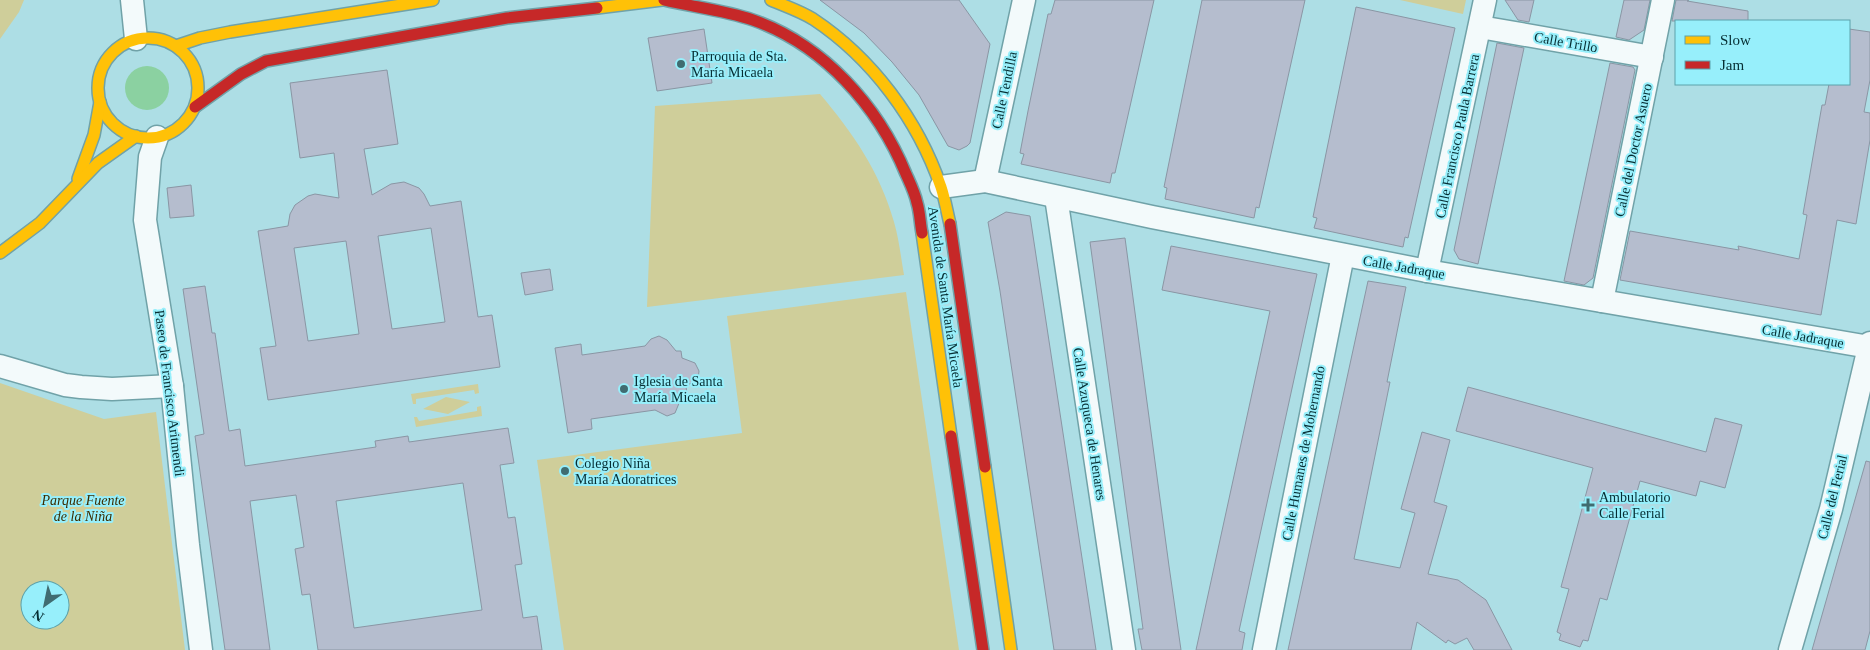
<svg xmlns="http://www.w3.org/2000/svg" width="1870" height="650" viewBox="0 0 1870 650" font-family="Georgia,serif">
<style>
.green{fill:#cfce9a;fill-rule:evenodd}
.water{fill:#8bd1a1}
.building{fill:#b5bdce;stroke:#8a96a4;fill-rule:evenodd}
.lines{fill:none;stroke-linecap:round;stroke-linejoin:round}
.street-casing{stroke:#70a2a8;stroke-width:25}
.slow-casing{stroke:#70a2a8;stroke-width:14}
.jam-casing{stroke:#70a2a8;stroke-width:14}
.street{stroke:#f3fafb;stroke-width:22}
.slow{stroke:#ffc107;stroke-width:11}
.jam{stroke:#c62828;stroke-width:11}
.poi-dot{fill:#406c71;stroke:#97effb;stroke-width:2}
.labels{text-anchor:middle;stroke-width:4;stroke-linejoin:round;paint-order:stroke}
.street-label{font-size:14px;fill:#062e33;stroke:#97effb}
.poi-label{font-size:14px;fill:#062e33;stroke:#97effb;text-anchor:start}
.park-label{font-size:14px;font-style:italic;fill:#3c2c00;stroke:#97effb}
</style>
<rect width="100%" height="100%" fill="#addee5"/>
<g class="green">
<polygon points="0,0 24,0 19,12 0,39"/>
<polygon points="1400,0 1466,0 1463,14"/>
<path d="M820,94C853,133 880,172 894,222C899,239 901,258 904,275L647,307L655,106Z"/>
<polygon points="906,292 959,650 564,650 537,460 742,433 727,316"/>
<path d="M0,383L104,419L156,412L185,650H0ZM30,590H60V620H30Z"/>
<polygon points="478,384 479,393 475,394 474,390 416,399 416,404 413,404 411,394"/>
<polygon points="446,397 470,402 448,414 423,409"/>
<polygon points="481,406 482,416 416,427 414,417 417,417 419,421 477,411 477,407"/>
</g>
<circle class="water" cx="147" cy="88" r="22"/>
<g class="building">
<polygon points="820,0 959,0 990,44 970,143 967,146 959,150 948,146 919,95 892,62 864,33"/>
<polygon points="1055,0 1154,0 1115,173 1112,173 1110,183 1021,164 1024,154 1020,153 1028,111 1048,14 1051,14"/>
<polygon points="1202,0 1305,0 1259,208 1256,207 1254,218 1165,199 1167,188 1164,187"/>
<polygon points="1505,0 1534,0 1529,22 1518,20"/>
<polygon points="1624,0 1650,0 1644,30 1629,40 1616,37"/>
<polygon points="1676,0 1689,0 1687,1 1748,11 1748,21 1672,21"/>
<polygon points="1356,7 1455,28 1408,238 1405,237 1403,247 1314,228 1317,218 1313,217"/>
<polygon points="704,29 712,83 657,91 648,38"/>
<polygon points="1849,29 1870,32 1870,80 1864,112 1870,113 1870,140 1856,224 1837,220 1821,315 1620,280 1630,231 1739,250 1738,246 1799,259 1807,215 1803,214 1822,105 1825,105 1829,84 1849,84"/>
<polygon points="1497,43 1524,48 1478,264 1459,259 1454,250"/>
<polygon points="1610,63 1633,67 1635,70 1593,278 1584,285 1564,281"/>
<path d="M387,70L398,144L364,149L372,195L391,184L404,182L419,188L424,194L430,206L461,201L478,317L492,315L500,367L268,400L260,348L276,346L258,231L288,226L290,214L295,205L308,196L315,194L339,198L334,153L300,158L290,83ZM431,228L445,322L392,329L378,236ZM346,241L359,334L308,341L294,248Z"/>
<polygon points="191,185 194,216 170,218 167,188"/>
<polygon points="1006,212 1030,216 1096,650 1054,650 1000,291 988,222"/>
<polygon points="1125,238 1169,566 1181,650 1142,650 1138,629 1143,629 1090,242"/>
<polygon points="1171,246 1317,274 1239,631 1245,633 1242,650 1196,650 1270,311 1162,290"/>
<polygon points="550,269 553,290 525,295 521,273"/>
<polygon points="1368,281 1406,287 1387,382 1390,382 1354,559 1400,568 1415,513 1401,509 1422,432 1450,440 1434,502 1447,506 1428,574 1458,580 1486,600 1512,650 1474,650 1467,638 1455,644 1448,640 1446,643 1417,622 1411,650 1288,650"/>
<path d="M205,286L212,333H215L229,431L240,429L245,466L376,447L375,441L408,436L409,442L508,428L514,463L500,465L508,518L515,517L522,564L515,565L523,618L537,616L542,650H318L310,594L302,595L295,549L304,547L296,495L250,501L270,650H225L195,436L204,434L183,289ZM463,483L482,610L354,628L336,501Z"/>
<polygon points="659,336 667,340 676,351 681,351 682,358 695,363 699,371 698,379 686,386 687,395 682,396 675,413 667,416 655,410 591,419 592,429 568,433 555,348 581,344 582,355 645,346 651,339"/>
<polygon points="1468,387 1706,452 1715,418 1742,425 1725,488 1700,481 1696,496 1640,481 1607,600 1600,598 1588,641 1583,640 1580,647 1559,640 1561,634 1557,632 1569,589 1561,587 1593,468 1456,431"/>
<polygon points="1866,461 1870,462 1870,631 1865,650 1812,650"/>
</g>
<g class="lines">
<defs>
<g id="street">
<polyline points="132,0 136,39"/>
<polyline points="1480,27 1652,57"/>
<polyline points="157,137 150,157 145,220 172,386 188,545 201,650"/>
<polyline points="985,181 1024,0"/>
<polyline points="941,187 985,181 1152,217 1427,271 1869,347"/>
<polyline points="1056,197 1124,650"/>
<polyline points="1427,271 1485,0"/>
<polyline points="1602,301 1663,0"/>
<polyline points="0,366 65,385 81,387 112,389 172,386"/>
<polyline points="1264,650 1343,255"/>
<polyline points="1790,650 1831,509 1870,343"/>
</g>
<g id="slow">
<path d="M771,0C785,6 800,11 813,19C872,58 918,120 941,187C945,199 947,212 950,224"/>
<polyline points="597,8 662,0"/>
<circle cx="148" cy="88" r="50"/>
<polyline points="176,46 200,38 230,32 433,0"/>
<polyline points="78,179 94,135 100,102"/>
<polyline points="922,233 951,436"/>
<polyline points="0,253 40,223 98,163 136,136"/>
<polyline points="985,467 1011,650"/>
</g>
<g id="jam">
<path d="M664,0C693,7 724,10 753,20C824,45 878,106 906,174C910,183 915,193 917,203C920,212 920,223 922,233"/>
<polyline points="195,107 241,74 266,61 507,18 597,8"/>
<polyline points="950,224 985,467"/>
<polyline points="951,436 983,650"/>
</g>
</defs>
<use href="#street" class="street-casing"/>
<use href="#slow" class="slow-casing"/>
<use href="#jam" class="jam-casing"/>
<use href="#street" class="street"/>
<use href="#slow" class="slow"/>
<use href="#jam" class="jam"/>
</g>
<g class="poi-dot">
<circle cx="681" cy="64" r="5"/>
<circle cx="624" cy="389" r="5"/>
<circle cx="565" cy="471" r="5"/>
<path d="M1585.5 497.5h5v5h5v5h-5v5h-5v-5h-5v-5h5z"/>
</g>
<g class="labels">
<g class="street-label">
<text transform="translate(1566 42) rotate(10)" y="5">Calle Trillo</text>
<text transform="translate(1004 90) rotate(-78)" y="5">Calle Tendilla</text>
<text transform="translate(1457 136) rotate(-78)" y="5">Calle Francisco Paula Barrera</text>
<text transform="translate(1633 150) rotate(-78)" y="5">Calle del Doctor Asuero</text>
<text transform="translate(1404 267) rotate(10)" y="5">Calle Jadraque</text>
<text transform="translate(946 297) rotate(82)" y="5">Avenida de Santa María Micaela</text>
<text transform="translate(1803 336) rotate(10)" y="5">Calle Jadraque</text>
<text transform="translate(170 393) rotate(83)" y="5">Paseo de Francisco Aritmendi</text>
<text transform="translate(1090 424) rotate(81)" y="5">Calle Azuqueca de Henares</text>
<text transform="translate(1303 453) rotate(-79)" y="5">Calle Humanes de Mohernando</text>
<text transform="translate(1832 497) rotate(-76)" y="5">Calle del Ferial</text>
</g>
<g class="poi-label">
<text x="691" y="61">Parroquia de Sta.<tspan x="691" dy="16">María Micaela</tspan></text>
<text x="634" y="386">Iglesia de Santa<tspan x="634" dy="16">María Micaela</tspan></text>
<text x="575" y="468">Colegio Niña<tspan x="575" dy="16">María Adoratrices</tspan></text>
<text x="1599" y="502">Ambulatorio<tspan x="1599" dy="16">Calle Ferial</tspan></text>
</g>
<g class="park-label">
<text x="83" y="505">Parque Fuente<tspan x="83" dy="16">de la Niña</tspan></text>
</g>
</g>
<rect x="1675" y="20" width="175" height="65" fill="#97effb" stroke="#5da2ab"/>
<rect x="1685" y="36" width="25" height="8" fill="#ffc107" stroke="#5da2ab"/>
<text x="1720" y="45" font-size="15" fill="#062e33">Slow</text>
<rect x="1685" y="61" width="25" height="8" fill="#c62828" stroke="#5da2ab"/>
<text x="1720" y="70" font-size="15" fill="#062e33">Jam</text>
<g transform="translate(45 605) rotate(213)"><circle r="24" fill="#97effb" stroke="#5da2ab"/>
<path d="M0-4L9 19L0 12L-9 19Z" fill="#406c71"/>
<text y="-8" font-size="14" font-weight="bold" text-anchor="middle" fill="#062e33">N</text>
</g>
</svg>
